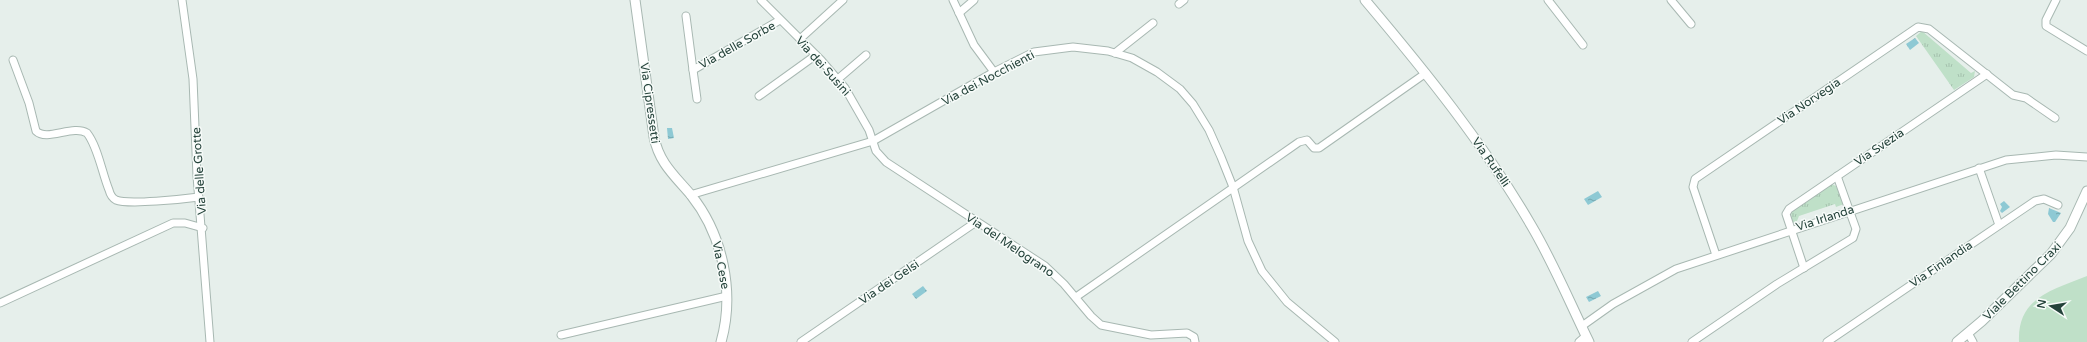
<svg xmlns="http://www.w3.org/2000/svg" width="2087" height="342" viewBox="0 0 2087 342" font-family="'Varela Round',sans-serif">
<style>
.park{fill:url(#park-tufts)}
.garden{fill:#bfe0c8}
.water{fill:url(#water-ripples)}
.lines{fill:none;stroke-linecap:round;stroke-linejoin:round}
.minor-casing{stroke:#a8b8b2;stroke-width:9}
.tertiary-casing{stroke:#a8b8b2;stroke-width:11}
.minor{stroke:#fff;stroke-width:7}
.tertiary{stroke:#fff;stroke-width:9}
.labels{text-anchor:middle;stroke-width:3;stroke-linejoin:round;paint-order:stroke}
.street-label{font-size:12px;fill:#24423a;stroke:#f7fbf9}
</style>
<defs>
<pattern id="park-tufts" width="24" height="20" patternUnits="userSpaceOnUse"><rect width="24" height="20" fill="#bfe0c8"/><path d="M3 7l-1-3M5 7V3M7 7l1-3M15 17l-1-3M17 17v-4M19 17l1-3" fill="none" stroke="#a4c1ad"/></pattern>
<pattern id="water-ripples" width="26" height="14" patternUnits="userSpaceOnUse"><rect width="26" height="14" fill="#8ec9d4"/><path d="M2 4q2-2 4 0t4 0M15 11q2-2 4 0t4 0" fill="none" stroke="#74a5ad"/></pattern>
</defs>
<rect width="100%" height="100%" fill="#e6efeb"/>
<g class="park">
<polygon points="1922,31 1971,73 1975,71 1974,77 1954,90 1916,36"/>
<polygon points="1831,184 1836,186 1844,204 1836,207 1835,204 1799,216 1797,221 1792,223 1791,211"/>
</g>
<path class="garden" d="M2087,276V342H2019C2017,297 2053,290 2087,276Z"/>
<g class="water">
<polygon points="1915,38 1919,43 1910,50 1906,44"/>
<polygon points="667,128 672,128 674,138 668,139"/>
<polygon points="1598,191 1602,197 1588,205 1584,199"/>
<polygon points="2004,201 2010,207 2002,213 2000,211 2002,207 2000,204"/>
<polygon points="2049,208 2061,213 2055,222 2053,222 2048,214"/>
<polygon points="923,286 927,291 916,299 912,294"/>
<polygon points="1598,291 1601,296 1589,302 1586,297"/>
</g>
<g class="lines">
<defs>
<g id="minor">
<polyline points="182,0 193,79 197,176 210,342"/>
<polyline points="761,0 821,60 845,88 869,130 876,151 886,162 1045,266 1064,284 1091,316 1101,325 1151,335 1187,333 1194,337 1195,342"/>
<polyline points="953,0 974,45 994,72"/>
<polyline points="1548,0 1583,45"/>
<polyline points="1671,0 1691,24"/>
<polyline points="2056,0 2046,20 2046,26 2087,51"/>
<polyline points="1179,4 1184,0"/>
<polyline points="959,13 974,0"/>
<polyline points="686,16 693,70 780,20"/>
<polyline points="800,39 843,0"/>
<polyline points="1115,53 1153,23"/>
<path d="M13,60L29,103L36,131C47,142 73,124 87,133C98,147 102,173 109,190C110,194 112,198 116,200C128,205 184,199 199,197"/>
<polyline points="693,70 697,99"/>
<polyline points="838,79 866,55"/>
<polyline points="759,96 816,55"/>
<polyline points="1979,168 1999,225"/>
<polyline points="690,195 873,141 994,72 1034,52 1073,47 1108,51 1132,58 1157,72 1180,89 1193,104 1209,130 1221,157 1233,187 1248,241 1262,271 1287,302 1335,342"/>
<polyline points="1716,255 1693,187 1695,179 1918,27 1929,29 2013,95 2026,98 2055,118"/>
<polyline points="1804,268 1786,214 1789,209 1987,74"/>
<polyline points="1076,297 1299,142 1307,140 1314,148 1319,148 1426,73"/>
<polyline points="0,303 173,223 185,223 203,228"/>
<polyline points="1582,326 1613,304 1676,269 2006,160 2056,155 2087,157"/>
<polyline points="1968,333 1973,342"/>
<polyline points="561,335 727,296"/>
<polyline points="801,342 976,222"/>
<polyline points="1579,342 1586,336"/>
<polyline points="1692,342 1777,284 1853,238 1856,229 1837,176"/>
<polyline points="1827,342 2035,201 2044,199 2058,205"/>
</g>
<g id="tertiary">
<path d="M635,0L654,137C659,163 675,176 691,195C723,235 735,293 721,342"/>
<path d="M1365,0C1425,71 1484,144 1531,225C1553,262 1570,303 1589,342"/>
<polyline points="1957,342 1982,321 2051,254 2070,228 2087,191"/>
</g>
</defs>
<use href="#minor" class="minor-casing"/>
<use href="#tertiary" class="tertiary-casing"/>
<use href="#minor" class="minor"/>
<use href="#tertiary" class="tertiary"/>
</g>
<g class="labels">
<g class="street-label">
<text transform="translate(737 45) rotate(-29)" y="4">Via delle Sorbe</text>
<text transform="translate(823 66) rotate(48)" y="4">Via dei Susini</text>
<text transform="translate(988 78) rotate(-28)" y="4">Via dei Nocchienti</text>
<text transform="translate(1809 101) rotate(-34)" y="4">Via Norvegia</text>
<text transform="translate(650 103) rotate(82)" y="4">Via Cipressetti</text>
<text transform="translate(1879 147) rotate(-34)" y="4">Via Svezia</text>
<text transform="translate(1491 162) rotate(55)" y="4">Via Rufelli</text>
<text transform="translate(199 171) rotate(-94)" y="4">Via delle Grotte</text>
<text transform="translate(1825 218) rotate(-18)" y="4">Via Irlanda</text>
<text transform="translate(1010 245) rotate(34)" y="4">Via del Melograno</text>
<text transform="translate(1941 264) rotate(-34)" y="4">Via Finlandia</text>
<text transform="translate(721 265) rotate(79)" y="4">Via Cese</text>
<text transform="translate(2022 281) rotate(-45)" y="4">Viale Bettino Craxi</text>
<text transform="translate(889 282) rotate(-34)" y="4">Via dei Gelsi</text>
</g>
</g>
<g transform="translate(2051 306) rotate(282)" stroke="#f7fbf9" stroke-width="3" paint-order="stroke">
<path d="M0-3L7 15L0 10L-7 15Z" fill="#24423a"/>
<text y="-6" font-size="11" font-weight="bold" text-anchor="middle" fill="#24423a">N</text>
</g>
</svg>
